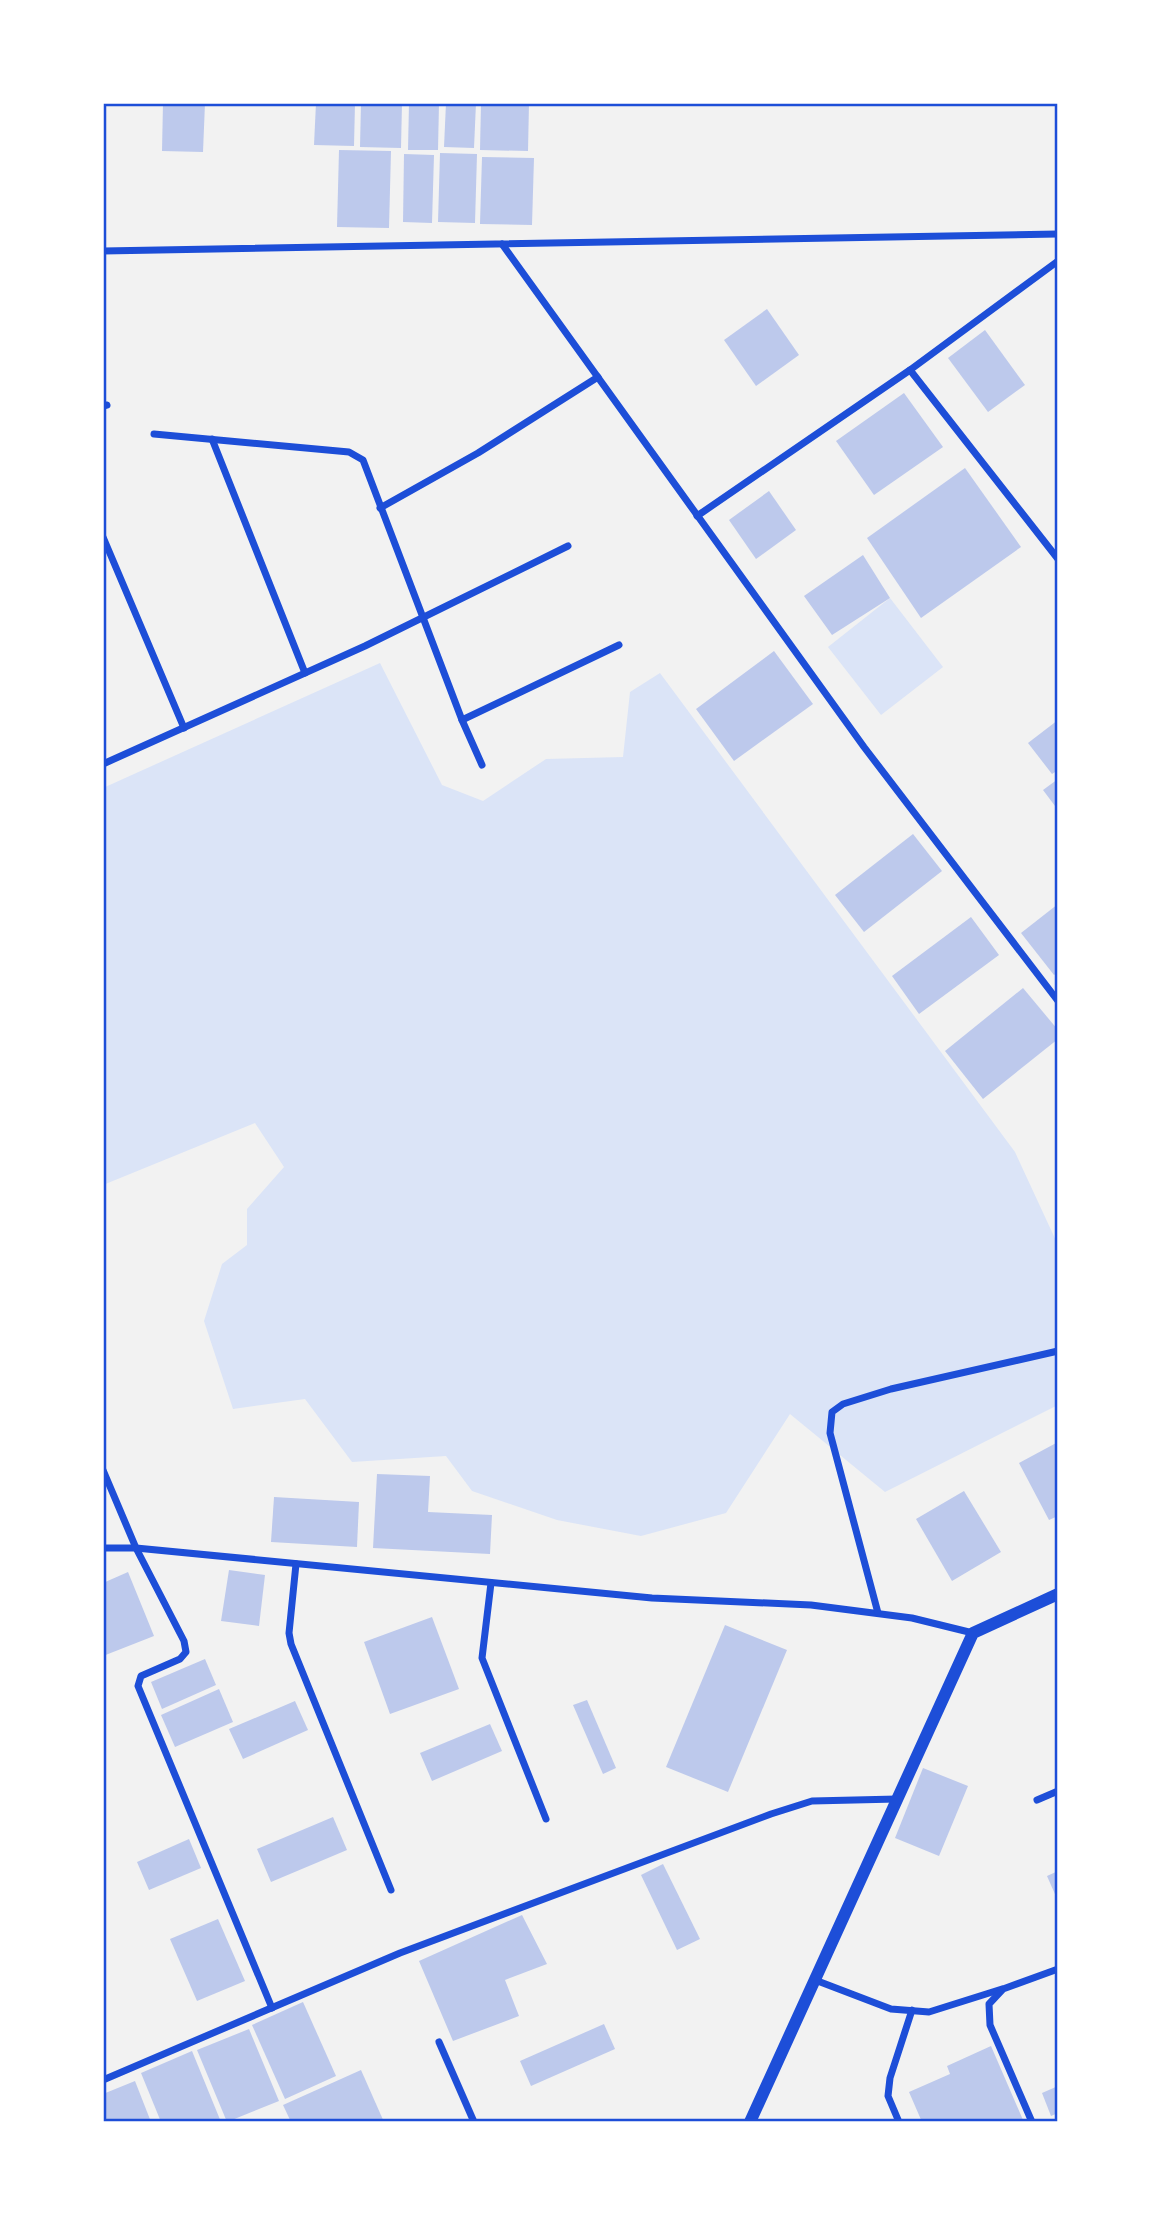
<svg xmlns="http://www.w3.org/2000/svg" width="1161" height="2225" viewBox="0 0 1161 2225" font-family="'Noto Sans',sans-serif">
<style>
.green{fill:#dbe4f7}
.building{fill:#bdc9ec}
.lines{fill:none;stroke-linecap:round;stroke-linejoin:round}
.minor{stroke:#1d4ed8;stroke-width:7}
.tertiary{stroke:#1d4ed8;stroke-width:12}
.neatline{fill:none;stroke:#1d4ed8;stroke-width:2.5}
</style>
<rect width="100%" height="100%" fill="#f2f2f2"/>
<g class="green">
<polygon points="890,598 943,667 881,715 828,647"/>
<polygon points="380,663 442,785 483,801 546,759 623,757 630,692 660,673 1015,1152 1058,1245 1058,1405 885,1492 790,1414 726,1513 641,1536 557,1520 472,1491 446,1456 352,1462 305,1399 233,1409 204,1321 222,1264 247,1245 247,1209 284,1167 255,1123 103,1185 103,788"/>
</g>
<g class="building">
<polygon points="163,103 205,103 203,152 162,151"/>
<polygon points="316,103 355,103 354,146 314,145"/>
<polygon points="361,103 402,103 401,148 360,147"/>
<polygon points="409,103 439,103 438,150 408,150"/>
<polygon points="446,103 476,103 474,148 444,147"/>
<polygon points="481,103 529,103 528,151 480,150"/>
<polygon points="339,150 391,151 389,228 337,227"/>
<polygon points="440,153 477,154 475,223 438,222"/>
<polygon points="404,154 434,155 432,223 403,222"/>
<polygon points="482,157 534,158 532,225 480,224"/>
<polygon points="767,309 799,355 756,386 724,340"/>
<polygon points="985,330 1025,385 988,412 948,358"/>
<polygon points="904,393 943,447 874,495 836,441"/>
<polygon points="965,468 1021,547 921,618 867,538"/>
<polygon points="769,491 796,530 756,559 729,520"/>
<polygon points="863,555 890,598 832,635 804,596"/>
<polygon points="774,651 813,704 734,761 696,709"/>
<polygon points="1058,720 1058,770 1052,774 1028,743"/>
<polygon points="1058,779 1058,810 1043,790"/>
<polygon points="913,834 942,871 864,932 835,895"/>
<polygon points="1058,904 1058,972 1054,975 1021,933"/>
<polygon points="971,917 999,955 919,1014 892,976"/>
<polygon points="1023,988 1058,1030 1058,1039 983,1099 945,1051"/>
<polygon points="1058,1442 1058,1516 1049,1520 1019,1463"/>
<polygon points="377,1474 430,1476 428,1512 492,1515 490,1554 373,1548"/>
<polygon points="964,1491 1001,1552 952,1581 916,1519"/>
<polygon points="274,1497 359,1502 357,1547 271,1542"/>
<polygon points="229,1570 265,1575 259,1626 221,1621"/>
<polygon points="128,1572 154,1636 103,1656 103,1583"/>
<polygon points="432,1617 459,1689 390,1714 364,1642"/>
<polygon points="725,1625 787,1650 728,1792 666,1767"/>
<polygon points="205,1659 216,1685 162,1709 151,1682"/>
<polygon points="219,1689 233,1722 175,1747 161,1715"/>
<polygon points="587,1700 616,1768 603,1774 573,1705"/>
<polygon points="295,1701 308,1730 243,1759 229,1729"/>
<polygon points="490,1724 502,1751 432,1781 420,1753"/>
<polygon points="923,1768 968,1786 939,1856 895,1838"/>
<polygon points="333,1817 347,1850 271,1882 257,1849"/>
<polygon points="189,1839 201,1868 149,1890 137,1862"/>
<polygon points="663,1864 700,1939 677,1950 641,1875"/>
<polygon points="1058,1871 1058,1901 1047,1876"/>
<polygon points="522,1915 547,1964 505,1980 519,2016 453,2041 419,1961"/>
<polygon points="218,1919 245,1981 197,2001 170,1939"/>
<polygon points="303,2002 336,2076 285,2099 252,2025"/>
<polygon points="604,2024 615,2049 531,2086 520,2061"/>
<polygon points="249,2029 279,2101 227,2122 197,2050"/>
<polygon points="991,2046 1023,2120 1018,2122 922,2122 909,2092 950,2074 947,2066"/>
<polygon points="192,2051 221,2122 161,2122 141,2073"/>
<polygon points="361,2070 384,2122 291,2122 283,2105"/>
<polygon points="135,2081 151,2122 103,2122 103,2094"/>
<polygon points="1058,2086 1058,2113 1051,2116 1042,2093"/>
</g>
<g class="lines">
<g class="minor">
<polyline points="502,244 864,747 1058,1001"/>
<polyline points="103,251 1058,234"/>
<polyline points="910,370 1058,559"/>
<polyline points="103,406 107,405"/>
<polyline points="154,434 349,452 363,460 462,720 482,765"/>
<polyline points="212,439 305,673"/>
<polyline points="380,508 478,453 598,377"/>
<polyline points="697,516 910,370 1058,261"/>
<polyline points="103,537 184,728"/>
<polyline points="462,720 619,645"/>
<polyline points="103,764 365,646 568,546"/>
<polyline points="103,1470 136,1548 184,1641 186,1652 180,1659 141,1676 138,1686 272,2008"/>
<polyline points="103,1548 136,1548 652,1598 811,1605 912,1618 973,1633"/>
<polyline points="296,1564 289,1633 291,1644 391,1890"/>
<polyline points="491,1583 482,1658 546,1819"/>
<polyline points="878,1613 830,1433 832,1412 843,1404 891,1389 1058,1351"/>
<polyline points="1037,1800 1058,1791"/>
<polyline points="815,1980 891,2009 929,2012 1002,1989"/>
<polyline points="439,2042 474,2122"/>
<polyline points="103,2080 400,1953 771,1814 812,1801 897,1799"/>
<polyline points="899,2122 888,2096 890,2078 912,2010"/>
<polyline points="1032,2122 990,2025 989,2004 1003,1989 1058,1969"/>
</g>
<polyline class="tertiary" points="750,2122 973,1633 1058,1594"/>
</g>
<rect width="1161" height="2225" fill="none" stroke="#ffffff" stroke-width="210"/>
<rect x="105" y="105" width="951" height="2015" class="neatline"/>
</svg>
